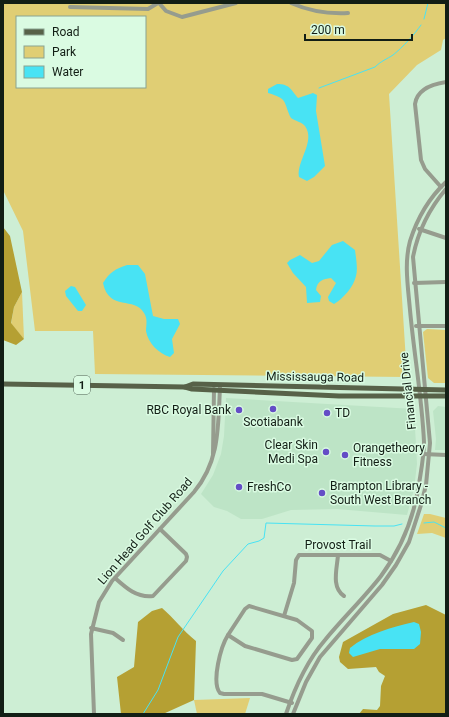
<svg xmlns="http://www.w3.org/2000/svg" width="449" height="717" viewBox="0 0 449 717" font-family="Roboto,sans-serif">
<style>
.built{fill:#bde4c6}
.green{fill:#e0ce74;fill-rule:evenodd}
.forest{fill:#b5a033}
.water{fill:#48e3f4}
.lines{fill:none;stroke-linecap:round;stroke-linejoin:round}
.stream{stroke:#48e3f4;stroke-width:1}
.minor{stroke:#969c8e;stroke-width:4}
.major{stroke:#576148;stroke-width:5}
.poi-dot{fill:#644dc6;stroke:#dafbe2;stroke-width:1.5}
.labels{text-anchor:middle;stroke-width:3;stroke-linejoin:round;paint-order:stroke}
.shield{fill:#dafbe2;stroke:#4e6052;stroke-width:1}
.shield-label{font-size:11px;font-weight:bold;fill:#121e15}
.street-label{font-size:12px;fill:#121e15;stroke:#dafbe2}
.poi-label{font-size:12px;fill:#121e15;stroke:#dafbe2;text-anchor:start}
</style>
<rect width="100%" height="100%" fill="#cdeed4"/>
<g class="built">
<polygon points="226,398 414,409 417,464 414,489 407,515 337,509 291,510 262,519 241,519 227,511 214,507 201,494 213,475 221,454 224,436"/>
<polygon points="438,406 446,407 446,450 435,450 436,439 433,411"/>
</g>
<g class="green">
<path d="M3,3H446V38L443,40L441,50L417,65L389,94L407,377L95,374L93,331H35L23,231L3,190ZM17,17H145V87H17Z"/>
<polygon points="22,292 24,339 11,324 14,307"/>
<polygon points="427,329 446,330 446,383 434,383 428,378 423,332"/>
<polygon points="424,514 430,514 446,518 446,538 432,533 417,534"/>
<polygon points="250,698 245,714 197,714 194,700"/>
</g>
<g class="forest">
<polygon points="3,227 10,236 22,292 14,307 11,323 24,339 16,345 3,340"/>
<polygon points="426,605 446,615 446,714 359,714 363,709 377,710 380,706 381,686 385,676 379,672 376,667 348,669 340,662 339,657 343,642 393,614"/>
<path d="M162,608C174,618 183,631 196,641L194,700L163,714H121L117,677L134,667L138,622L152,611Z"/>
</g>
<g class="water">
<path d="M277,84C290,84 291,90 298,98L313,93L317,95L316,111L325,166L314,177L307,181L299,177C296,162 316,141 305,126C302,122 295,121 291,118C283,102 289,99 268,93V89Z"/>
<path d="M343,241L355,250C356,258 358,269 356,276C354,286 343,299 334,304L329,301L328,297L336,283L331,278C323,279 317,281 316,290L321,296L320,302L307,303L306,287L293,273L287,263L290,260L300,255L312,263L319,261L332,245Z"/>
<path d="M127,265H138L145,274L153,316L164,319H178L180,324L172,339L174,353L170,357C159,354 148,343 146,331C146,325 148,319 144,313C135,296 109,312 103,283C110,272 115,269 127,265Z"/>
<polygon points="71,286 75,287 86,305 82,311 78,311 66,296 65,291"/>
<path d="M414,622L419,624L421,632L420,644L414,649H380L353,657L349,653L350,648C367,634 392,627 414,622Z"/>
</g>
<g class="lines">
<g class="stream">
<polyline points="424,19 428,3"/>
<path d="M319,88L375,67C381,61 387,59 393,55C403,47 414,35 421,25"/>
<polyline points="424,523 434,522 446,528"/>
<polyline points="143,714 158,690 178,637 223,571 248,544 259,541 264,538 266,523 375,526 394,526 402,524"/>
</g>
<g class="minor">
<polyline points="159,3 166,11 182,17 236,3"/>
<path d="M291,3C309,11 328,14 348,13"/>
<polyline points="70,7 148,9 158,3"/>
<path d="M441,187L425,169L421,160L415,104C417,89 433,84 446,82"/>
<polyline points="419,229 446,238"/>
<polyline points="414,283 446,282"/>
<polyline points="416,326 446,326"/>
<polyline points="213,454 214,389"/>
<polyline points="423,454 446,455"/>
<path d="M338,555C337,569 331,587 344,596"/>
<path d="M115,578C126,588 137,598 153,596L186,561L187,557L186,554L160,529"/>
<polygon points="249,606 297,620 312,631 312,638 297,659 292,660 245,646 228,635 245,609"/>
<polyline points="284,616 294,583 296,560 299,555 380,555 391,561"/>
<polyline points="91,628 113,633 123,640"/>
<path d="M228,635C221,646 211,682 220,693L224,694H262L292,703"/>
<path d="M94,714L91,634L99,602L112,581L194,492C220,461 218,426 220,387"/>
<path d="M286,714C295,687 307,661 325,640C343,618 364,598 381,576C401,549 414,517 419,484C421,471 424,456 424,442C422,398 414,354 410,310C408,287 404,263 410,241C417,219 430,197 446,182"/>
<path d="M293,714L306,682L320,657L382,585L396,565L409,542L421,505L426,485L430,443L413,257C418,231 429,209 446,189"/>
</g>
<g class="major">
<polyline points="3,384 185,387 192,389 339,396 446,396"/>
<polyline points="185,387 193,384 446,390"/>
</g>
</g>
<g class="poi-dot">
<circle cx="273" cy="409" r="4"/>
<circle cx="239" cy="410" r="4"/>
<circle cx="327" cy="413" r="4"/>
<circle cx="326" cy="452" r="4"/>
<circle cx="345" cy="455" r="4"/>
<circle cx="239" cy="487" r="4"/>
<circle cx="322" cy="493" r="4"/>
</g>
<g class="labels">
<rect class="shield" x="74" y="376" width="16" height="18" rx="3"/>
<g class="shield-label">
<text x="82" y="389">1</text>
</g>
<g class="street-label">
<text transform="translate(315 377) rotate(1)" y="4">Mississauga Road</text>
<text transform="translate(408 391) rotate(-96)" y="4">Financial Drive</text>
<text transform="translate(145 531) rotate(-49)" y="4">Lion Head Golf Club Road</text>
<text x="338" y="549">Provost Trail</text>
</g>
<g class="poi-label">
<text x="231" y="414" text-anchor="end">RBC Royal Bank</text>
<text x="335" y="417">TD</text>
<text x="273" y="426" text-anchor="middle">Scotiabank</text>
<text x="318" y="449" text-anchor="end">Clear Skin<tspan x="318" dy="14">Medi Spa</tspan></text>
<text x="353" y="452">Orangetheory<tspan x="353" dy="14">Fitness</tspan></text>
<text x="330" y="490">Brampton Library -<tspan x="330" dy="14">South West Branch</tspan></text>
<text x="247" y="491">FreshCo</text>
</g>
</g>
<rect width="449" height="717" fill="none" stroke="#121e15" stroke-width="8"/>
<rect x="16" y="16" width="130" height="72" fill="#dafbe2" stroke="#8aa390"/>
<rect x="24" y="29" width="20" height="6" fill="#576148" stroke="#8aa390"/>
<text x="52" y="36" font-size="12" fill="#121e15">Road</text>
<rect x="24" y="46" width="20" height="12" fill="#e0ce74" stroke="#8aa390"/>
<text x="52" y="56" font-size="12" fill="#121e15">Park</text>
<rect x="24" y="66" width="20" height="12" fill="#48e3f4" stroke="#8aa390"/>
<text x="52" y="76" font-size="12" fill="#121e15">Water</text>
<path d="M305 34v6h107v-6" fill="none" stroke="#121e15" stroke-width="2"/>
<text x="311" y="34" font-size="12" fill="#121e15" stroke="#dafbe2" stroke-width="3" paint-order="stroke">200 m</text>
</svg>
